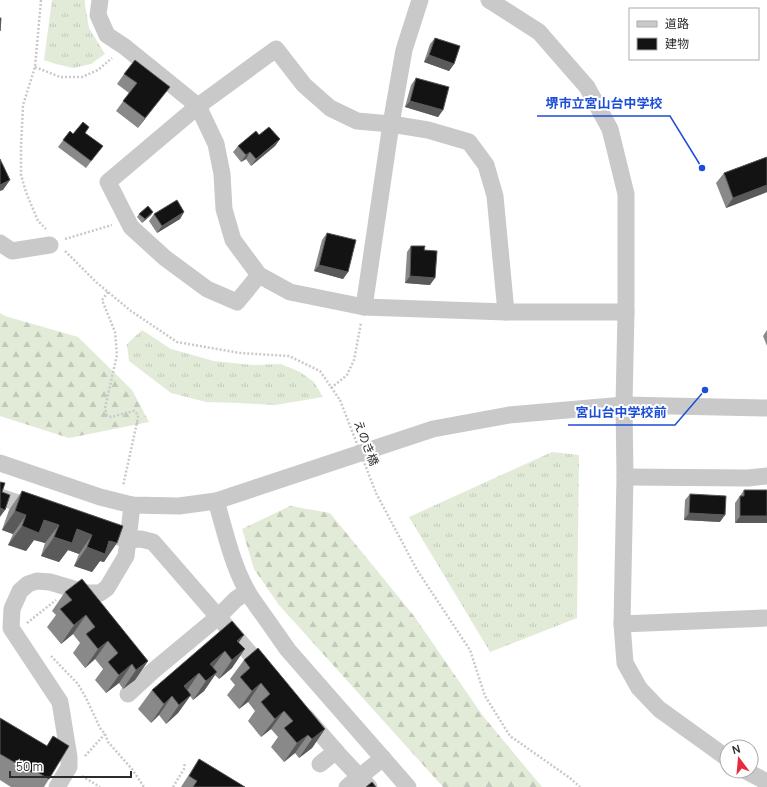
<svg xmlns="http://www.w3.org/2000/svg" width="767" height="787" viewBox="0 0 767 787" font-family="Manrope,'Noto Sans JP',sans-serif">
<style>
.grass{fill:url(#grass-tufts)}
.forest{fill:url(#forest-firs)}
.lines{fill:none;stroke-linecap:round;stroke-linejoin:round}
.path{stroke:#c9c9c9;stroke-width:2.5;stroke-dasharray:2 2;stroke-linecap:butt}
.minor{stroke:#c9c9c9;stroke-width:17}
.path-bridge{stroke:#c9c9c9;stroke-width:2.5;stroke-dasharray:2 2;stroke-linecap:butt}
.wall{fill:#898989}
.shaded-wall{fill:#5a5a5a}
.building{fill:#131313;stroke:#5a5a5a}
.labels{text-anchor:middle;stroke-width:4;stroke-linejoin:round;paint-order:stroke}
.street-label{font-size:12px;fill:#2c2c2c;stroke:#fff}
.leader{fill:none;stroke:#1d4ed8;stroke-width:1.5}
.callout-dot{fill:#1d4ed8;stroke:#fff;stroke-width:1.5}
.callout-label{font-size:13px;text-anchor:middle;font-weight:bold;fill:#1d4ed8;stroke:#fff;stroke-width:4;stroke-linejoin:round;paint-order:stroke}
</style>
<defs>
<pattern id="grass-tufts" width="24" height="20" patternUnits="userSpaceOnUse"><rect width="24" height="20" fill="#e2ead8"/><path d="M3 7l-1-3M5 7V3M7 7l1-3M15 17l-1-3M17 17v-4M19 17l1-3" fill="none" stroke="#c2c9ba"/></pattern>
<pattern id="forest-firs" width="22" height="20" patternUnits="userSpaceOnUse"><rect width="22" height="20" fill="#e2ead8"/><path d="M5 1l3.5 6h-7zM16 11l3.5 6h-7z" fill="#c2c9ba"/></pattern>
</defs>
<rect width="100%" height="100%" fill="#fff"/>
<g class="grass">
<polygon points="52,0 85,0 85,5 89,28 105,54 91,64 73,68 56,64 44,60"/>
<polygon points="142,330 171,349 214,361 252,365 281,364 300,372 314,382 323,397 275,405 238,403 206,402 171,393 129,361 127,344"/>
<polygon points="552,452 579,455 577,618 490,652 409,517"/>
</g>
<g class="forest">
<polygon points="0,313 5,316 78,337 132,390 149,422 69,438 0,416"/>
<polygon points="290,506 330,513 414,616 483,716 542,787 443,787 279,605 254,569 242,529"/>
</g>
<g class="lines">
<g class="path">
<polyline points="41,0 35,67 23,105 21,147 21,175 26,192 38,221 46,229"/>
<polyline points="35,67 60,77 82,77 98,70 112,58"/>
<polyline points="65,239 112,225"/>
<polyline points="65,251 96,282 131,311 177,342 240,353 289,356 320,371 340,400"/>
<polyline points="108,292 102,300 115,332 117,355 105,408 107,415 111,417 134,411 138,415 138,418 123,486"/>
<polyline points="331,388 347,375 354,360 361,323"/>
<polyline points="376,493 417,570 470,650 485,696 510,736 570,778 580,787"/>
<polyline points="27,623 56,600"/>
<polyline points="51,656 78,684 86,698 100,728 105,734 108,742 132,769 144,787"/>
<polyline points="85,756 105,734"/>
<polyline points="82,776 100,787"/>
<polyline points="173,787 184,769 185,762"/>
</g>
<g class="minor">
<polyline points="100,0 98,15 107,35 125,47 198,106 216,144 222,174 224,209 233,240 259,275 290,292 364,307 506,312 626,312"/>
<polyline points="489,0 539,32 587,87 610,129 626,194 626,312 624,405 625,477 622,624 625,663 639,688 659,709 727,758"/>
<polyline points="0,243 12,251 50,245"/>
<polyline points="259,275 237,302 207,289 165,258 131,227 108,182 198,106 276,49 304,85 330,108 357,121 391,124 428,130 469,142 486,165 495,196 506,312"/>
<polyline points="364,307 391,124 404,50 420,0"/>
<polyline points="0,463 100,497 132,505 179,506 216,501 433,429 509,415 624,405 767,408"/>
<polyline points="625,477 748,478 767,476"/>
<polyline points="0,497 37,509"/>
<path d="M216,501C226,534 233,570 252,599L288,650L408,787"/>
<polyline points="98,530 128,540 141,539 153,542 266,672"/>
<polyline points="622,624 767,618"/>
<polyline points="128,694 153,671 218,617 236,599 247,592"/>
<polyline points="306,717 340,756 369,787"/>
<polyline points="320,764 336,751"/>
<polyline points="746,771 767,782"/>
<polyline points="57,787 69,767 69,757 60,702 11,628 12,609 20,591 28,584 37,581 50,582 87,593 100,593 107,588 126,556 128,540 132,505"/>
<polyline points="347,787 383,758"/>
</g>
<polyline class="path-bridge" points="340,400 376,493"/>
</g>
<g class="wall">
<polygon points="435,38 454,64 449,71 424,62 430,44"/>
<polygon points="124,74 162,97 138,128 116,111 129,93 117,84"/>
<polygon points="416,78 443,110 438,117 405,107 411,85"/>
<polygon points="89,127 85,133 103,146 86,168 58,147 70,131 73,134"/>
<polygon points="259,135 280,139 275,146 251,166 246,159 241,162 233,152 238,146"/>
<polygon points="767,157 767,192 726,208 716,183 724,173"/>
<polygon points="153,212 151,215 142,223 137,217 139,214"/>
<polygon points="184,212 180,219 157,233 149,221 154,214"/>
<polygon points="327,233 348,272 343,279 314,271 322,240"/>
<polygon points="411,246 424,250 430,285 405,283 407,252"/>
<polygon points="767,330 767,346 763,336"/>
<polygon points="744,490 767,490 735,523 735,503"/>
<polygon points="22,491 123,526 104,562 100,561 92,572 74,566 79,554 68,550 59,562 41,556 45,543 34,540 26,551 8,545 13,534 2,530 9,510"/>
<polygon points="690,494 720,522 684,520 685,500"/>
<polygon points="65,592 148,661 135,680 123,689 119,683 106,693 95,680 103,669 95,659 85,668 73,653 80,643 73,634 61,644 47,627 56,615 52,611"/>
<polygon points="239,642 232,668 219,679 215,675 204,691 193,700 190,696 178,713 166,724 159,715 151,723 138,709 152,690"/>
<polygon points="244,660 325,729 312,748 299,758 295,753 284,762 271,747 278,737 271,729 261,737 248,721 255,711 248,702 239,709 227,695 235,685 230,679"/>
<polygon points="0,718 47,746 53,736 49,779 44,787 11,787 0,780"/>
<polygon points="199,759 245,787 181,787"/>
</g>
<g class="shaded-wall">
<polygon points="429,55 454,64 449,71 424,62"/>
<polygon points="170,87 162,97 138,128 145,118"/>
<polygon points="410,101 443,110 438,117 405,107"/>
<polygon points="280,139 275,146 251,166 256,159"/>
<polygon points="250,152 246,159 241,162 246,155"/>
<polygon points="10,180 3,190 0,191 0,185"/>
<polygon points="767,185 767,192 726,208 733,198"/>
<polygon points="153,212 151,215 142,223 145,219"/>
<polygon points="184,212 180,219 157,233 162,226"/>
<polygon points="319,265 348,272 343,279 314,271"/>
<polygon points="410,276 435,278 430,285 405,283"/>
<polygon points="0,508 5,510 0,517"/>
<polygon points="15,511 26,515 13,534 2,530"/>
<polygon points="689,513 725,515 720,522 684,520"/>
<polygon points="740,516 767,516 767,523 735,523"/>
<polygon points="44,520 59,525 45,543 34,540 26,551 8,545 22,526"/>
<polygon points="77,529 92,535 79,554 68,550 59,562 41,556 54,537"/>
<polygon points="109,541 117,543 104,562 100,561 92,572 74,566 87,547"/>
<polygon points="86,615 73,634 61,644 74,625"/>
<polygon points="244,635 231,654 237,641"/>
<polygon points="108,641 95,659 85,668 98,649"/>
<polygon points="245,649 232,668 219,679 232,660"/>
<polygon points="225,651 211,670 210,664"/>
<polygon points="148,661 135,680 123,689 136,670"/>
<polygon points="132,664 119,683 106,693 119,675"/>
<polygon points="217,672 204,691 193,700 206,681"/>
<polygon points="199,673 186,692 184,686"/>
<polygon points="261,683 248,702 239,709 252,691"/>
<polygon points="191,695 178,713 166,724 179,705"/>
<polygon points="172,696 159,715 151,723 164,704"/>
<polygon points="284,711 271,729 261,737 275,719"/>
<polygon points="325,729 312,748 299,758 312,739"/>
<polygon points="308,735 295,753 284,762 297,743"/>
</g>
<g class="building">
<polygon points="0,18 1,18 0,31"/>
<polygon points="435,38 460,46 454,64 429,55"/>
<polygon points="135,60 170,87 145,118 123,101 137,83 124,74"/>
<polygon points="416,78 449,87 443,110 410,101"/>
<polygon points="83,122 89,127 85,133 103,146 91,161 63,140 70,131 73,134"/>
<polygon points="269,127 280,139 256,159 250,152 246,155 238,146 256,131 259,135"/>
<polygon points="767,157 767,185 733,198 724,173"/>
<polygon points="0,159 10,180 0,185"/>
<polygon points="177,200 184,212 162,226 154,214"/>
<polygon points="148,206 153,212 145,219 139,214"/>
<polygon points="327,233 356,240 348,272 319,265"/>
<polygon points="411,246 425,246 424,250 437,251 435,278 410,276"/>
<polygon points="0,482 5,483 2,492 10,495 5,510 0,508"/>
<polygon points="744,490 767,490 767,516 740,516 740,496 744,496"/>
<polygon points="22,491 123,526 117,543 109,541 105,554 87,547 92,535 77,529 72,543 54,537 59,525 44,520 39,533 22,526 26,515 15,511"/>
<polygon points="690,494 726,496 725,515 689,513"/>
<polygon points="82,579 148,661 136,670 132,664 119,675 108,662 118,653 108,641 98,649 86,634 95,627 86,615 74,625 60,609 72,600 65,592"/>
<polygon points="232,621 244,635 237,641 245,649 232,660 225,651 210,664 217,672 206,681 199,673 184,686 191,695 179,705 172,696 164,704 152,690"/>
<polygon points="258,648 325,729 312,739 308,735 297,743 284,728 293,721 284,711 275,719 261,702 270,694 261,683 252,691 240,677 250,668 244,660"/>
<polygon points="0,718 47,746 53,736 69,746 49,779 35,771 33,773 0,754"/>
<polygon points="199,759 245,787 193,787 197,781 189,776"/>
<polygon points="372,782 376,787 366,787"/>
</g>
<g class="labels">
<g class="street-label">
<text transform="translate(366 443) rotate(69)" y="4">えのき橋</text>
</g>
</g>
<path class="leader" d="M702 168L670 116H537M705 390L675 425H568"/>
<g class="callout-dot">
<circle cx="702" cy="168" r="4"/>
<circle cx="705" cy="390" r="4"/>
</g>
<g class="callout-label">
<text x="604" y="108">堺市立宮山台中学校</text>
<text x="621" y="417">宮山台中学校前</text>
</g>
<rect x="629" y="8" width="130" height="52" fill="#ffffff" stroke="#ababab"/>
<rect x="637" y="21" width="20" height="6" fill="#c9c9c9" stroke="#ababab"/>
<text x="665" y="28" font-size="12" fill="#2c2c2c">道路</text>
<rect x="637" y="38" width="20" height="12" fill="#131313" stroke="#ababab"/>
<text x="665" y="48" font-size="12" fill="#2c2c2c">建物</text>
<g transform="translate(739 759) rotate(344)"><circle r="19" fill="#ffffff" stroke="#ababab"/>
<path d="M0-3L7 15L0 10L-7 15Z" fill="#e62b3c"/>
<text y="-6" font-size="11" font-weight="bold" text-anchor="middle" fill="#2c2c2c">N</text>
</g>
<path d="M10 771v6h121v-6" fill="none" stroke="#2c2c2c" stroke-width="2"/>
<text x="16" y="771" font-size="12" fill="#2c2c2c" stroke="#ffffff" stroke-width="3" paint-order="stroke">50 m</text>
</svg>
